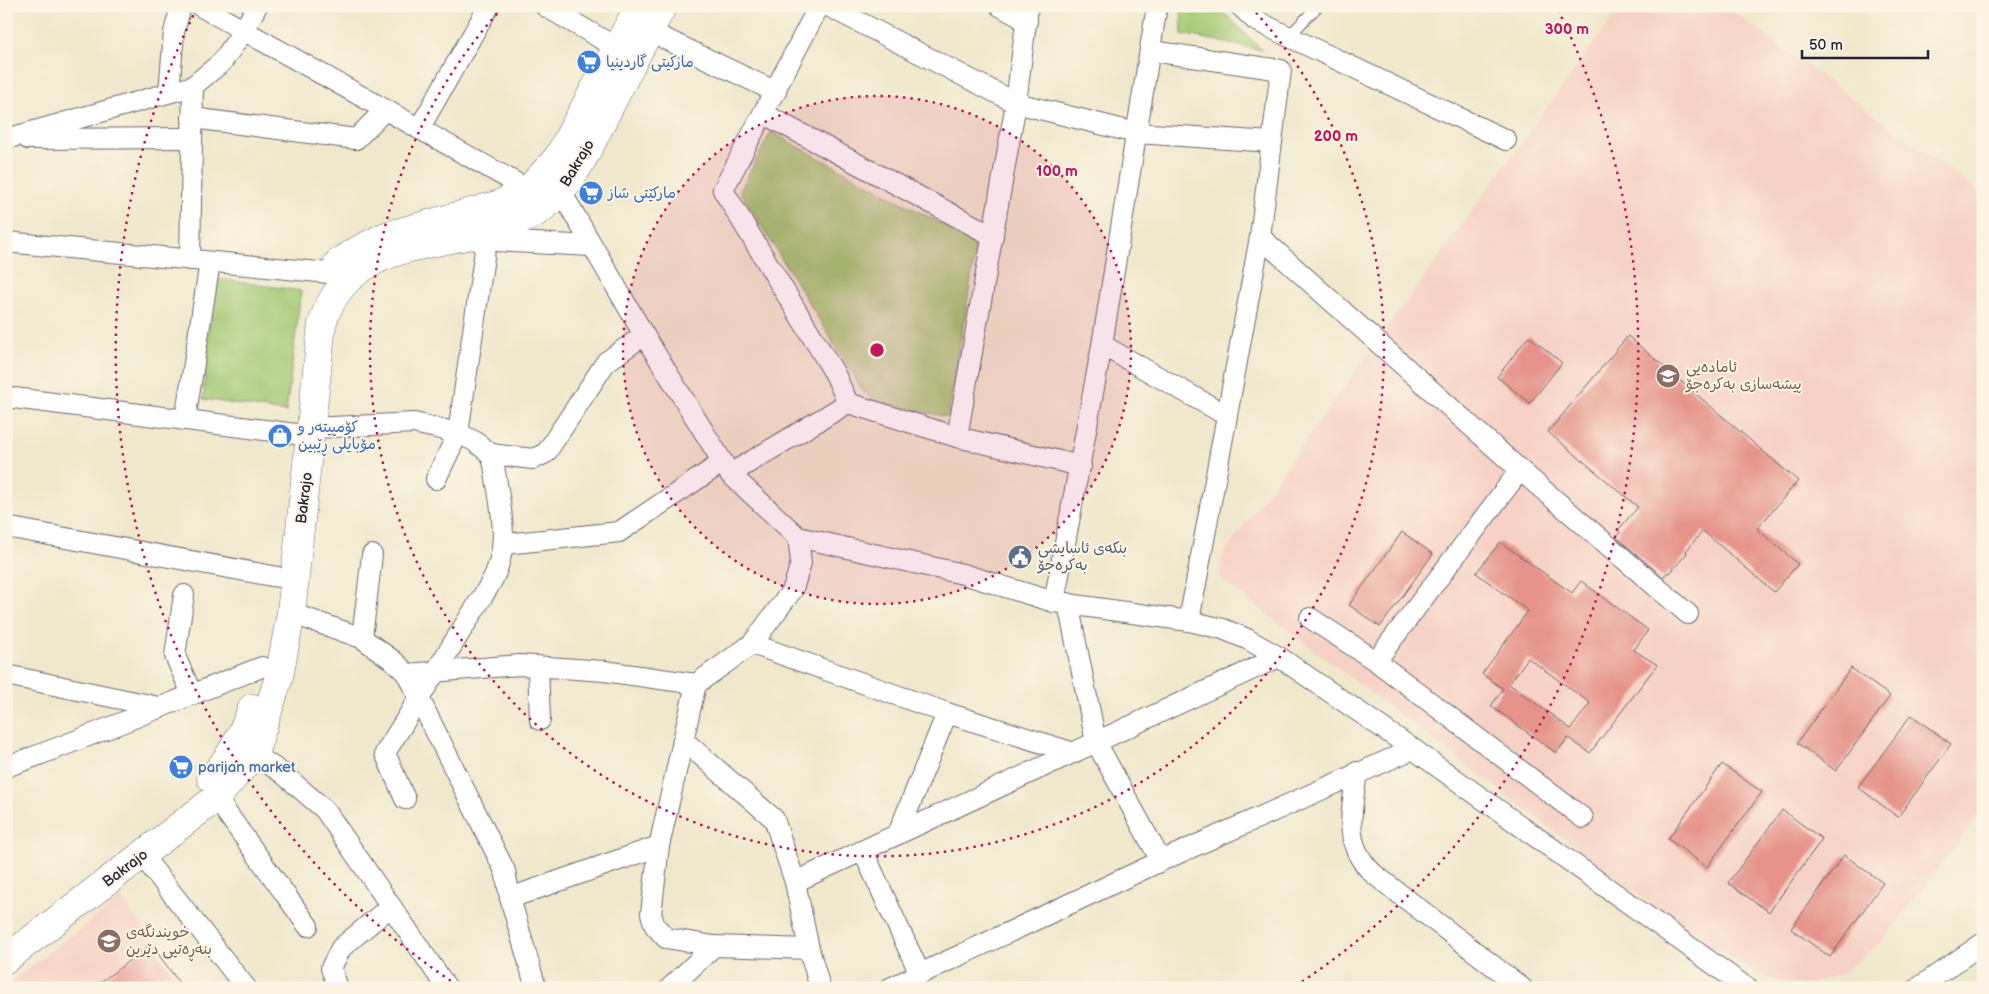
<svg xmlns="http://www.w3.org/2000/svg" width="1989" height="994" viewBox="0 0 1989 994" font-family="'Balsamiq Sans','Playpen Sans Arabic',sans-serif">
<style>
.built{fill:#f6d1c5}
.green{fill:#a2c872;stroke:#627556}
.building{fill:#e6948b;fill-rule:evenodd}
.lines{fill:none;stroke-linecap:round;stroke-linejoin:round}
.lane-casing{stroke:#6a676e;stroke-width:12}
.street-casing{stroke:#6a676e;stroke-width:22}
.secondary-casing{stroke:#6a676e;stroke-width:29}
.lane{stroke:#fff;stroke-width:10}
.street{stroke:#fff;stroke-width:20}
.secondary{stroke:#fff;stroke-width:28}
.ring{fill:none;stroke:#c2185b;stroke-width:2.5;stroke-dasharray:2.5 5}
.labels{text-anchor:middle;stroke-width:4;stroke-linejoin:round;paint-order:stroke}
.shop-label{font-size:15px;fill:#366cbe;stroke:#fcf5e5;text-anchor:start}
.street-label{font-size:15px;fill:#22223b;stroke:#fcf5e5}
.education-label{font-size:15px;fill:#785e54;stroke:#fcf5e5;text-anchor:start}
.service-label{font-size:15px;fill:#4e5e75;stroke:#fcf5e5;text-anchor:start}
.centre{fill:#c2185b;stroke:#fcf5e5;stroke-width:2.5}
.ring-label{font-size:15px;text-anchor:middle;font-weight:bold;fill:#c2185b;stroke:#fcf5e5;stroke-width:4;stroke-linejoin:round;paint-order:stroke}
</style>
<rect width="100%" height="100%" fill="#fcf5e5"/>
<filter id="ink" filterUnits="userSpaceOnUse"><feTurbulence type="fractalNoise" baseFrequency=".02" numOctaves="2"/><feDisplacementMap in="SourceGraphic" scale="10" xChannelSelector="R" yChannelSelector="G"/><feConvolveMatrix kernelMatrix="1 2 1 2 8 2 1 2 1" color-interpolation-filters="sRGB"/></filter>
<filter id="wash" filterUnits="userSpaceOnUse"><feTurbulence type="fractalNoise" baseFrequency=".0096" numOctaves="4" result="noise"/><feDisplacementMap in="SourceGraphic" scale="20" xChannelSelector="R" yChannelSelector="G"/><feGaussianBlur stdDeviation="1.12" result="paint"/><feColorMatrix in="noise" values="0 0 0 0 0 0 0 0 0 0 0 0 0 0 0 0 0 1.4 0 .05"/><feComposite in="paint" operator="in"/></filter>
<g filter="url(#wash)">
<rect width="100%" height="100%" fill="#f0e8cc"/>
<g class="built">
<polygon points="1621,6 1725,6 1983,195 1983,809 1880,944 1841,974 1806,985 1790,984 1774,980 1752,970 1700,941 1220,579 1221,557"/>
<polygon points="121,898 188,988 6,988 6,985"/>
</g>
<g class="green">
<polygon points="1181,6 1217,6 1262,50 1182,34"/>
<polygon points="771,132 977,243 948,417 875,401 863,391 740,191"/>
<polygon points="213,278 301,291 286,412 203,399"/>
</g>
<g id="blocks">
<g class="building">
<polygon points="1529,336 1562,363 1530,403 1497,377"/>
<polygon points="1628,336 1798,481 1757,529 1798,564 1774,592 1703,531 1686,551 1687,553 1670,573 1668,572 1663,577 1616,537 1620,532 1618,530 1638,507 1548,432"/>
<polygon points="1402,532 1433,554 1380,627 1349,605"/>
<path d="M1500,542L1572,593L1581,581L1648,630L1634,650L1657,665L1590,753L1568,738L1556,753L1491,706L1503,689L1482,674L1528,611L1476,573ZM1528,658L1590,703L1571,729L1509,684Z"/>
<polygon points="1851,668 1890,696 1836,771 1797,743"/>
<polygon points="1911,715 1951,744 1898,817 1858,787"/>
<polygon points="1722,764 1762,792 1707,867 1668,839"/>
<polygon points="1782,810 1822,839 1769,912 1728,883"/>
<polygon points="1844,855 1883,883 1830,957 1791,929"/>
<polygon points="151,944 183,988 93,988"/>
</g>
</g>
</g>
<g filter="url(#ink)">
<use href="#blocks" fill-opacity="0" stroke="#6a676e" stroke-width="1"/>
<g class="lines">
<defs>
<polyline id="lane" points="1288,37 1318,6"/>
<g id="street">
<polyline points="200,6 536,194"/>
<polyline points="545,6 617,48"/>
<polyline points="819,6 723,190 835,374 848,403 957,437 1081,466"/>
<polyline points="828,6 1016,103 1136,133 1272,142"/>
<polyline points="1000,6 1027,21"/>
<polyline points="1240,6 1255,20 1279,32 1506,140"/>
<polyline points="649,31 776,92"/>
<polyline points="1152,51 1281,70 1260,237 1189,621"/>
<polyline points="169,92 174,32 181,6"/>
<polyline points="764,114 993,236"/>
<polyline points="192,118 356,139 385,110"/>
<polyline points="419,129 489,6"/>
<polyline points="6,139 193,86 222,62 244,30 257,6"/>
<polyline points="28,139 191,138"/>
<polyline points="555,181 644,335 730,474 798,537 963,574 1054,602 1189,621 1223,629 1247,639 1279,657 1413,749 1747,988"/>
<polyline points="1260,237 1520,470 1688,614"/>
<polyline points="475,240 592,246"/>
<polyline points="6,242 329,273"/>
<polyline points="190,260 193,86"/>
<polyline points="1102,345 1226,415"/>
<polyline points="6,397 296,434"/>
<polyline points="185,420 210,262"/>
<path d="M312,428L414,423L458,433L474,441L491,454L494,465C500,508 513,546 489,586L385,753L405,799"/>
<polyline points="957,437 1016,103 1028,6"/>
<polyline points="491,454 533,459 546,453 606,362 644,335"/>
<polyline points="730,474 848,403"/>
<polyline points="436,479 458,433 488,230"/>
<polyline points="6,527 278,577"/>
<polyline points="505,544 619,532 723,462"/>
<polyline points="184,595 175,656 192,694"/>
<polyline points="1054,602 1102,345 1157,6"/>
<polyline points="1068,603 1096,742 1161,861"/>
<polyline points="291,613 362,638 395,662 407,674 505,871 510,898 536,988"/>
<polyline points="1310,618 1376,661 1583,818"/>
<polyline points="362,638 372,555"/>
<polyline points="752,644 947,713 1074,753"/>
<polyline points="1376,661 1520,470"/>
<polyline points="538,666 540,720"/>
<polyline points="407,674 520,665 604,671 696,684 752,644 793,589 801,563 798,537"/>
<polyline points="6,675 159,707"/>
<polyline points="696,684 659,846 651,914 655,926 666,938 714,946 809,949"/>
<polyline points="683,740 774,819 795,882 809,949 820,988"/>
<polyline points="254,754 282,773 325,810 447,988"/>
<path d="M6,767C93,736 176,700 262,667"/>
<path d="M1357,772C1352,812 1341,845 1375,875L1522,988"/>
<polyline points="216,798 308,926"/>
<polyline points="898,834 947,713"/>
<polyline points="863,851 920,974"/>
<polyline points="142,855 246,988"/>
<polyline points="795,882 1279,657"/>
<polyline points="510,898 659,846"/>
<polyline points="338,988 331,968 341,948 391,906"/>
<polyline points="670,988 714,946"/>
<polyline points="890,988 1161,861 1413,749"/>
<polyline points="1918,988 1983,943"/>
</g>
<g id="secondary">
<polyline points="338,263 358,250 386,236 500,204 531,187 558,157 639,6"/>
<path d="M211,778C231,758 243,733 252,708"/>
<path d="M6,959L216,798L254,754L279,677L291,613L322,324C351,228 459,253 530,216C572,193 590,144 611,104C628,71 645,38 663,6"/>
</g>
</defs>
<use href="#lane" class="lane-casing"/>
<use href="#street" class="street-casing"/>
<use href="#secondary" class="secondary-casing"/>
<use href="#lane" class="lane"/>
<use href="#street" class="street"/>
<use href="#secondary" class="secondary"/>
</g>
</g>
<circle cx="877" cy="350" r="254" fill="#c2185b" fill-opacity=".12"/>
<g class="ring">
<circle cx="877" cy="350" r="254"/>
<path d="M1251 7A507 507 0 1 1 503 7"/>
<path d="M457 985A761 761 0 0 1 196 10M1558 10A761 761 0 0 1 1297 985"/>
</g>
<defs>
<symbol id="supermarket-disc" viewBox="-11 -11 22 22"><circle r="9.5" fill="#3f7fe0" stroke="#fcf5e5"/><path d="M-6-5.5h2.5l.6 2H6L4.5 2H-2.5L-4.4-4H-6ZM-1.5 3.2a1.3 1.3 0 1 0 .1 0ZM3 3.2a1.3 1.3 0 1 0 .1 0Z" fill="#fff"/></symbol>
<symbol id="school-disc" viewBox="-11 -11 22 22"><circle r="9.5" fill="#8d6e63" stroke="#fcf5e5"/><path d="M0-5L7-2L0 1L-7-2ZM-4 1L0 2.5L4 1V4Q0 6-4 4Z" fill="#fff"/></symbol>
<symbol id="shop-disc" viewBox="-11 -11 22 22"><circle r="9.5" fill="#3f7fe0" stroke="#fcf5e5"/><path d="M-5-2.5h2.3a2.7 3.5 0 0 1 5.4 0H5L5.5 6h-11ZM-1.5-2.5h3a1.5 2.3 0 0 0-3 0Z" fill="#fff"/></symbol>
<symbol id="civic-disc" viewBox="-11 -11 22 22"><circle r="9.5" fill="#5c6f8a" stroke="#fcf5e5"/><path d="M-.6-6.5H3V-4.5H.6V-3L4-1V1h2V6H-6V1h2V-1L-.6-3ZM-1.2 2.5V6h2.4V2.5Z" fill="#fff"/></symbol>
</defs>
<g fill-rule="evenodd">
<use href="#supermarket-disc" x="575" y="48" width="28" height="28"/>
<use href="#supermarket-disc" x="577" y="179" width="28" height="28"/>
<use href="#school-disc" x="1654" y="362" width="28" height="28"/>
<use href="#shop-disc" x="266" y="422" width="28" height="28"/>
<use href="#civic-disc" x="1006" y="543" width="28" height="28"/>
<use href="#supermarket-disc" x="167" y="753" width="28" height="28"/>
<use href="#school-disc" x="95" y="927" width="28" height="28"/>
</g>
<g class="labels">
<g class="shop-label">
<text x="606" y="67">مارکیتی گاردینیا</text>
<text x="608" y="198">مارکێتی شاز</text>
<text x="298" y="432">کۆمپیتەر و<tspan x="298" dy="17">مۆبایلی ڕێبین</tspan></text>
<text x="198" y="772">parijan market</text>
</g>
<g class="street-label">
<text transform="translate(577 163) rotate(-59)" y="5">Bakrajo</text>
<text transform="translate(304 498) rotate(-83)" y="5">Bakrajo</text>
<text transform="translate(125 868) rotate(-37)" y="5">Bakrajo</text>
</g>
<g class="education-label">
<text x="1686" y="372">ئامادەیی<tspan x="1686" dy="17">پیشەسازی بەکرەجۆ</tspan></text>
<text x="126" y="937">خویندنگەی<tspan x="126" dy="17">بنەڕەتیی دێرین</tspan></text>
</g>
<g class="service-label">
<text x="1038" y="553">بنکەی ئاسایشی<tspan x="1038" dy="17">بەکرەجۆ</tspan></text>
</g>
</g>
<circle cx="877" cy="350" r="8" class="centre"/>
<g class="ring-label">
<text x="1567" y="34">300 m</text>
<text x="1336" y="141">200 m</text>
<text x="1057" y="176">100 m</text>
</g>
<rect width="1989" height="994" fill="none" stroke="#fcf5e5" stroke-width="25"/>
<path d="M1802 50v8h126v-8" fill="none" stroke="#22223b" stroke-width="2.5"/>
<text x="1809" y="50" font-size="15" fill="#22223b" stroke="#fcf5e5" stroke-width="4" paint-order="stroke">50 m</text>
</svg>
